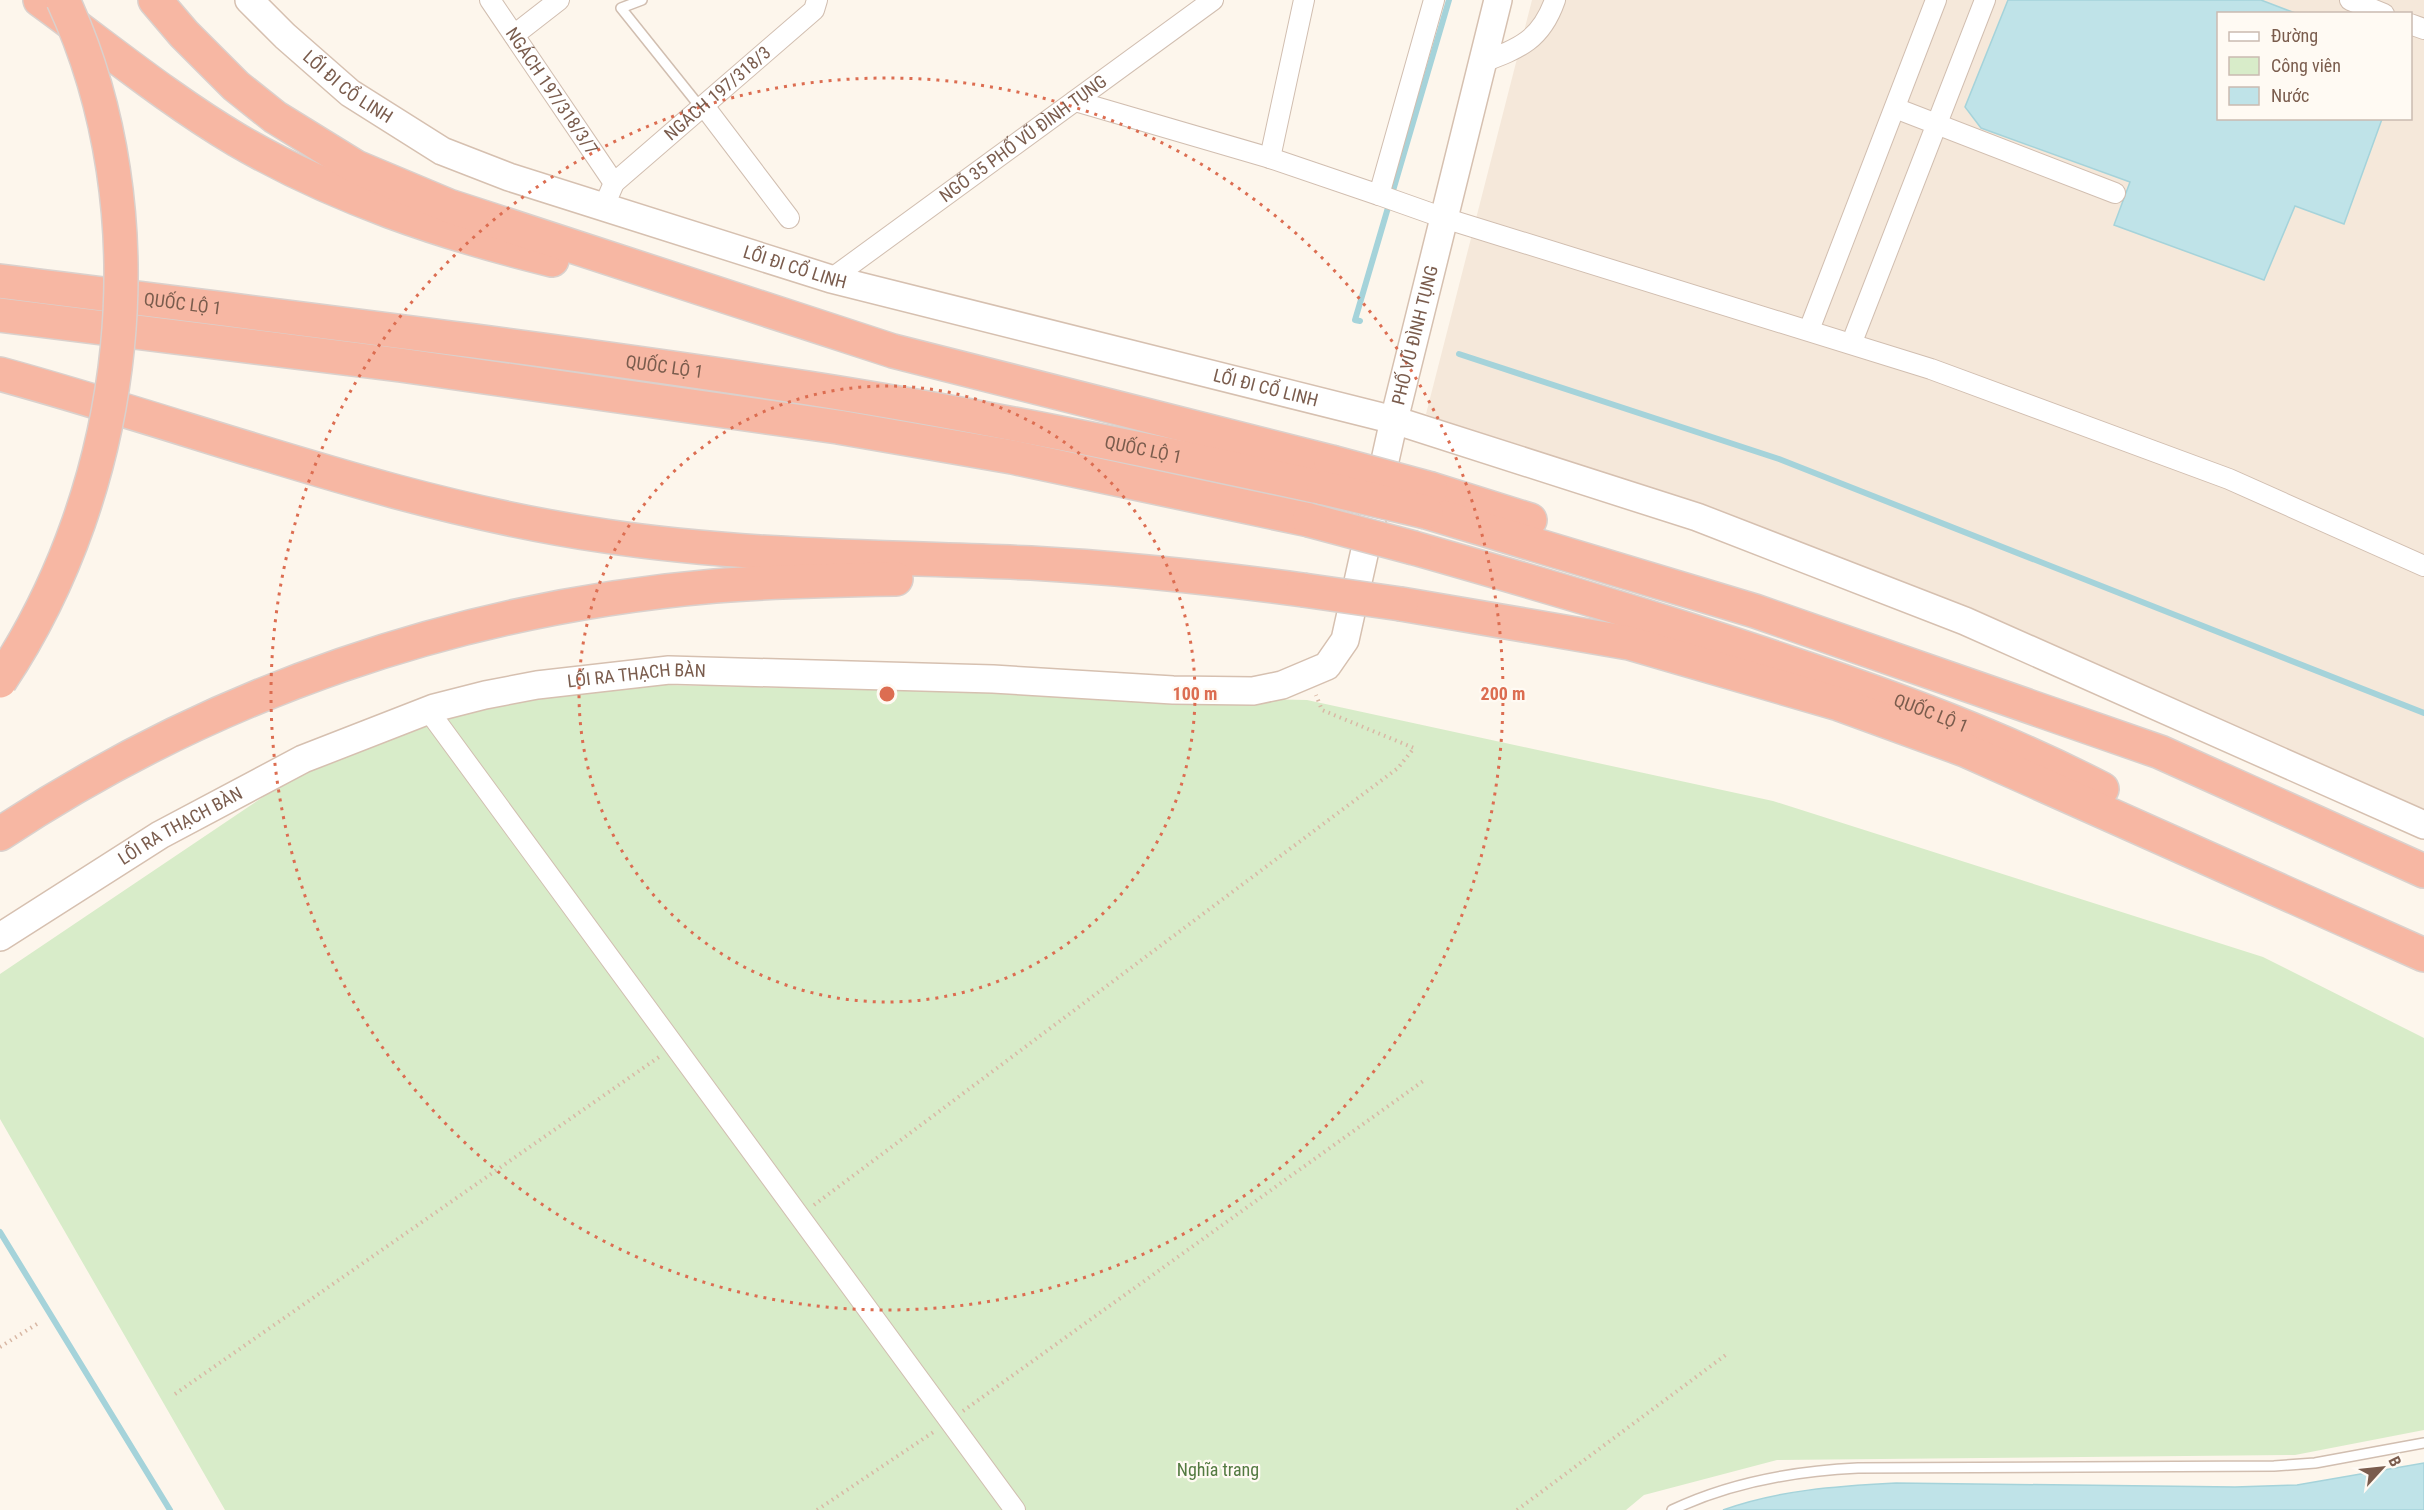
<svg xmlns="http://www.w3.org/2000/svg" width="2424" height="1510" viewBox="0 0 2424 1510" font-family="'Roboto Condensed',sans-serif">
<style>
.residential{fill:#f5e8da;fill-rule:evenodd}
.green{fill:#d8ecc9}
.water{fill:#bfe3e8;stroke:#a5d3da;stroke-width:1.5}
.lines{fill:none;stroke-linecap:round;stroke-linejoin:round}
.stream{stroke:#a5d3da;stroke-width:6}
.lane-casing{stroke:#d1beb0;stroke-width:12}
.street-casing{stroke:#d1beb0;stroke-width:22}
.secondary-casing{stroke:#d6c0b0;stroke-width:30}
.highway-casing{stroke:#dad1cd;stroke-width:36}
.path{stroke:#d9b8a5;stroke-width:4;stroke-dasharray:1.5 4.5;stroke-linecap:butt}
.lane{stroke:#fff;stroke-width:9}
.street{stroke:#fff;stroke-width:20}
.secondary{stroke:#fff;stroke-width:27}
.highway{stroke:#f7b7a3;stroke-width:33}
.highway-bridge-casing{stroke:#dad1cd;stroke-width:36;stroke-linecap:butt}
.highway-bridge{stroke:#f7b7a3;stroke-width:33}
.ring{fill:none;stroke:#dc6d51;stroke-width:3;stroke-dasharray:3 6}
.labels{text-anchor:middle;stroke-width:4.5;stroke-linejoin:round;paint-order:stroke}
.street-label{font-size:18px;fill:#7a5c4d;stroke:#fffaf3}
.park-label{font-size:18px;fill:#537a41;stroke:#fffaf3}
.centre{fill:#dc6d51;stroke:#fffaf3;stroke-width:3}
.ring-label{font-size:18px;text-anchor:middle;font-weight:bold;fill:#dc6d51;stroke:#fffaf3;stroke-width:4.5;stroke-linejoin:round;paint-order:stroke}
</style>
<rect width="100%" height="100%" fill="#fdf6ec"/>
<path class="residential" d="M1532,0H2424V814L1426,414ZM2218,14H2410V118H2218Z"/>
<polygon class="green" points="665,685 1307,700 1773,801 2263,957 2424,1038 2424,1430 2295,1455 1777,1460 1644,1495 1626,1510 225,1510 0,1119 0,974 312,764 514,694"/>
<g class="water">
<polygon points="2008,0 2261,0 2295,13 2218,14 2218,118 2382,119 2344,224 2295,206 2264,280 2114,225 2130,182 1981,128 1965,107"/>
<path d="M2424,1463V1510H1723C1778,1490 1838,1486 1896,1483L2235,1487L2297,1485Z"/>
</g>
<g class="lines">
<g class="stream">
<polyline points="1360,321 1355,320 1449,0"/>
<polyline points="1459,354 1779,459 2424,713"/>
<polyline points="0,1232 170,1510"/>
</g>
<defs>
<g id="lane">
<polyline points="642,0 621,8 701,108"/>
<path d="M1672,1510C1731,1482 1794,1471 1858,1468L2274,1466L2315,1463L2424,1443"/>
</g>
<g id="street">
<path id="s1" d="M490,0L614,183"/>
<polyline points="2350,0 2384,14"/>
<polyline points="2410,24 2424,29"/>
<polyline points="514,35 559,0"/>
<path d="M1483,62C1520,48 1541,40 1555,0"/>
<polyline points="1075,101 1270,158 1379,195 1434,0"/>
<polyline points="704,106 789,218"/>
<polyline points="1895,108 2115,193"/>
<polyline points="1270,158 1304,0"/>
<polyline points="1379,195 1444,218 1931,369 2229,479 2424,566"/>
<path id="s2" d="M604,206L614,183L814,10L817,0"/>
<path id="s3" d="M831,279L1213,0"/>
<polyline points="1809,330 1936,0"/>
<polyline points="1852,342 1985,0"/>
<polyline points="428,710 1015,1510"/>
</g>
<g id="secondary">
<path id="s4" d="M249,0L285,36L350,93L442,151L509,177L831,279L1394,420L1697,517L1965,621L2424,825"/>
<path id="s5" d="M0,937L160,835L303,759L434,708L485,695L537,685L669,670L993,679L1173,690L1253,691L1282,685L1327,666L1345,640L1394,420L1498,0"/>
</g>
<g id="highway">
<path d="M40,0C105,47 168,99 237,140C335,197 442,233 552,260"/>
<polyline points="155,0 184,34 236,86 275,117 356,167 449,206 893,351 1331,462"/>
<path id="s6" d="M0,281C270,315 539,347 808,388C981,415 1153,451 1324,488"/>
<polyline points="0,315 400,365 838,427 1012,457 1309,520"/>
<path d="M0,374C201,429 398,506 605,536C746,557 889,557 1031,563C1122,568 1213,578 1303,590"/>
<polyline points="1431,489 1530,520"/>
<polyline points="1426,512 1755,611 2160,752 2424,871"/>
<path id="s7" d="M1414,548C1540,584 1664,620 1787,662C1895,698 2001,737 2102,789"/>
<polyline points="1401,604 1629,643 1839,704 1965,750 2424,955"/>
<path d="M0,834C214,692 459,608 715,586C775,581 836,580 896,579"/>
</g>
</defs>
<use href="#lane" class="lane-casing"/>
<use href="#street" class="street-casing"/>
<use href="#secondary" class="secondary-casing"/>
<use href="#highway" class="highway-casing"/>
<g class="path">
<polyline points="814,1205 1398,768 1414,748 1322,710 1316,695"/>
<polyline points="0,1347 37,1324"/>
<polyline points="175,1394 659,1057"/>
<polyline points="963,1411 1426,1079"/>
<polyline points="817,1510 935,1431"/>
<polyline points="1517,1510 1727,1354"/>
</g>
<use href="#lane" class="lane"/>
<use href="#street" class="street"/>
<use href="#secondary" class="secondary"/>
<use href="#highway" class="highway"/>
<defs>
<g id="highway-bridge">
<polyline points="1331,462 1431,489"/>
<polyline points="1324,488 1426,512"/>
<polyline points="1309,520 1414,548"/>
<polyline points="1303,590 1401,604"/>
<path d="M0,681C130,486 162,214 63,0"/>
</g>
</defs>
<use href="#highway-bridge" class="highway-bridge-casing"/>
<use href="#highway-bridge" class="highway-bridge"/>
</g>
<g class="ring">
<circle cx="887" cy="694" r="308"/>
<circle cx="887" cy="694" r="616"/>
</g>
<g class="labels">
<g class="street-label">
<text dy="6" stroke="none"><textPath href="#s4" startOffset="132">LỐI ĐI CỔ LINH</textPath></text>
<text dy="6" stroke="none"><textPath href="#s1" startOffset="110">NGÁCH 197/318/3/7</textPath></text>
<text dy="6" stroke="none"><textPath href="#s2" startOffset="162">NGÁCH 197/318/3</textPath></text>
<text dy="6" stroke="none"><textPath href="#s3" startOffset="238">NGÕ 35 PHỐ VŨ ĐÌNH TỤNG</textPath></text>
<text dy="6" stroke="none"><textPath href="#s4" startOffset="618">LỐI ĐI CỔ LINH</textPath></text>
<text dy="6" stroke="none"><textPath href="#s6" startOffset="184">QUỐC LỘ 1</textPath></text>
<text dy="6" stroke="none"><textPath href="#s5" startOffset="1738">PHỐ VŨ ĐÌNH TỤNG</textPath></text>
<text dy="6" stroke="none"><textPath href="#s6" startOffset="670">QUỐC LỘ 1</textPath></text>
<text dy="6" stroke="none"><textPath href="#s4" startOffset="1104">LỐI ĐI CỔ LINH</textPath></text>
<text dy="6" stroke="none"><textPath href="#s6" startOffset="1156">QUỐC LỘ 1</textPath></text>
<text dy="6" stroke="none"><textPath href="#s5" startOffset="698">LỐI RA THẠCH BÀN</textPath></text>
<text dy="6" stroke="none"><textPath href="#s7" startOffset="543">QUỐC LỘ 1</textPath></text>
<text dy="6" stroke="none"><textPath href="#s5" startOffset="212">LỐI RA THẠCH BÀN</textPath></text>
</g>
<g class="park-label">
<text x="1218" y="1476">Nghĩa trang</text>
</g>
</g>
<circle cx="887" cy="694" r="9" class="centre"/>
<g class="ring-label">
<text x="1195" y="700">100 m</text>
<text x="1503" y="700">200 m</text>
</g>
<rect x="2217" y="12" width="195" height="108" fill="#fffaf3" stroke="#cabbb1" stroke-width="1.5"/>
<rect x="2229" y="32" width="30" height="9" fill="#ffffff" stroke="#cabbb1" stroke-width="1.5"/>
<text x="2271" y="42" font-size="18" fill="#7a5c4d">Đường</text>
<rect x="2229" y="57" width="30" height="18" fill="#d8ecc9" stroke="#cabbb1" stroke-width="1.5"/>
<text x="2271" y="72" font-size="18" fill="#7a5c4d">Công viên</text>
<rect x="2229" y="87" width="30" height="18" fill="#bfe3e8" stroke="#cabbb1" stroke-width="1.5"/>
<text x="2271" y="102" font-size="18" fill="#7a5c4d">Nước</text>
<g transform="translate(2382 1468) rotate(63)" stroke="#fffaf3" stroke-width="4.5" paint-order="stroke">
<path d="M0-4.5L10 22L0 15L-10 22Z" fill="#7a5c4d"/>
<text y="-9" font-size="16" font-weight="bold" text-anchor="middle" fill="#7a5c4d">B</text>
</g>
</svg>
